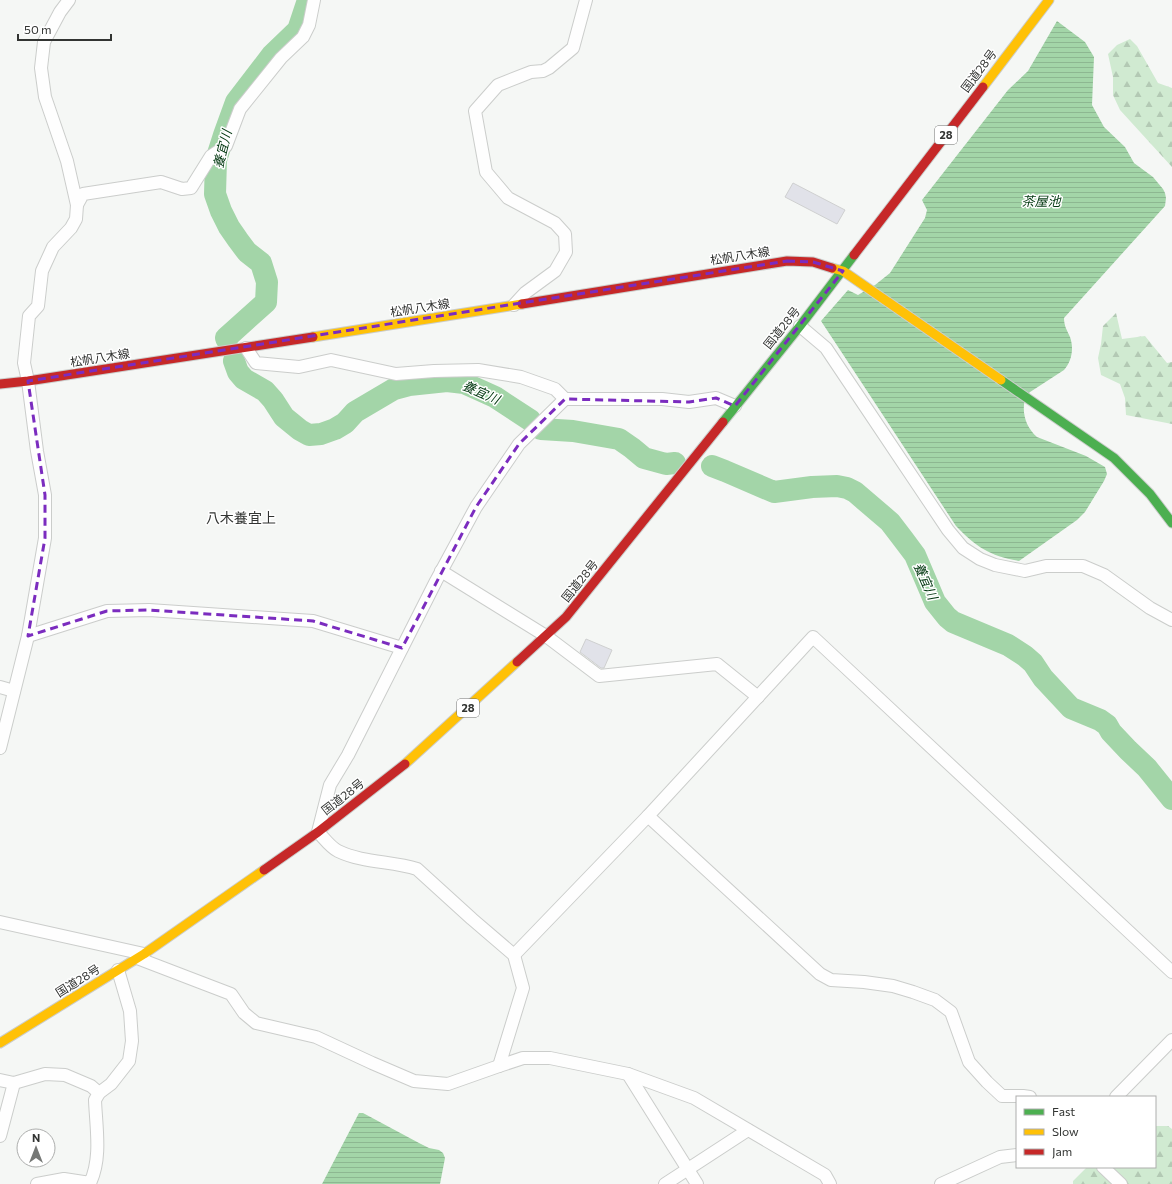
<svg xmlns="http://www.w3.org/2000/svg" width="1172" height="1184" viewBox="0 0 1172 1184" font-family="Commissioner,'Noto Sans JP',sans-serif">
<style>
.forest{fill:url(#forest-firs)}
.water{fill:url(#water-rules)}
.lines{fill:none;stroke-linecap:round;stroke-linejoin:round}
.river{stroke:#a3d5a8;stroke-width:22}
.building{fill:#e1e2e9;stroke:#cfd0d0}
.street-casing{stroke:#cbcdcb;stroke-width:14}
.fast-casing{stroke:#cbcdcb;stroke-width:11}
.slow-casing{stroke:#cbcdcb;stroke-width:11}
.jam-casing{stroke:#cbcdcb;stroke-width:11}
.street{stroke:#fefefe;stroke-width:12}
.fast{stroke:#4caf50;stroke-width:9}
.slow{stroke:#ffc107;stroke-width:9}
.jam{stroke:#c62828;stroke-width:9}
.marked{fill:none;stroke:#7b2cbf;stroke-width:3;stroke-dasharray:8 5;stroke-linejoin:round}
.labels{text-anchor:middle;stroke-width:3;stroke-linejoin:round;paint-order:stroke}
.shield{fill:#fff;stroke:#707170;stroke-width:1}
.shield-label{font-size:11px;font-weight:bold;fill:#323432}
.street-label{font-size:12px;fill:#323432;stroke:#fff}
.water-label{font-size:13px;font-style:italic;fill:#01370f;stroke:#fff}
.quarter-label{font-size:14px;fill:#323432;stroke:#fff}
</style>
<defs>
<pattern id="forest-firs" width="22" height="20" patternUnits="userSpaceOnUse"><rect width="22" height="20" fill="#d0ead1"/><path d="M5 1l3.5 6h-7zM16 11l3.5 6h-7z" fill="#b3c9b4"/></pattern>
<pattern id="water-rules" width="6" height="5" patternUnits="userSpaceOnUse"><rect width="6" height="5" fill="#a3d5a8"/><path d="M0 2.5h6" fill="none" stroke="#8db791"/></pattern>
</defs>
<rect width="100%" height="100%" fill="#f5f7f5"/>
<g class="forest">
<polygon points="1130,39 1137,46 1158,83 1172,88 1172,167 1120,110 1113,95 1113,77 1108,54 1117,45"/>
<polygon points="1116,313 1122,339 1145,336 1167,363 1172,362 1172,424 1126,415 1125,398 1120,384 1101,375 1098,358 1101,344 1103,326"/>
<polygon points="1155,1126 1168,1126 1172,1129 1172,1184 1073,1184 1073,1181 1087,1167 1155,1167"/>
</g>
<g class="water">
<path d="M1057,21L1085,42L1094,57L1092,105L1104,127L1125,147L1134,163L1153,177L1163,189L1165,193L1166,198L1165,206L1064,318C1064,326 1067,330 1070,337C1074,348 1072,361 1064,370L1027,394C1020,409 1025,427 1037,437L1086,456L1105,467L1107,474L1104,481L1085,512L1077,520L1019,561C990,556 976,547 956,526L821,321L848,290L858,295L875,285L890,273L925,218L927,210L922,200L1008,90L1028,71Z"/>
<polygon points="359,1113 363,1113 419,1143 429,1148 439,1150 443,1153 445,1158 440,1184 322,1184"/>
</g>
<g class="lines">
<g class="river">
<polyline points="227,340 226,338 266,302 267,282 261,263 247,252 238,240 229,227 221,211 215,194 216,160 224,135 236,102 272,55 298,30 308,0"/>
<polyline points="234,361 238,372 244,379 265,391 273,400 284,417 300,430 309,435 321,434 335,429 345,423 355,412 394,389 409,385 447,381 464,383 495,397 530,420"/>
<polyline points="541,429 573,431 619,439 632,448 644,458 666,464 675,463"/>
<polyline points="712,466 725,471 774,492 812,487 837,486 847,488 855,492 890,522 903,539 915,555 935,602 947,617 953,622 1008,645 1025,656 1033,663 1043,678 1071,708 1100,720 1107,725 1111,732 1128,750 1147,768 1172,799"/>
</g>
</g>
<g class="building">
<polygon points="793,183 845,210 837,224 785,197"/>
<polygon points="586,639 612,650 604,668 601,668 580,652"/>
</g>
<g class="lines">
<defs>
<g id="street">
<polyline points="69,0 60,12 44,42 41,68 45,97 67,161 77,205"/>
<polyline points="514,305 525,293 555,271 566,252 565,234 555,223 508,198 486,172 475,111 498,85 531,72 543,71 549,68 573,48 586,0"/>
<polyline points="800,326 826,348 948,530 963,548 980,559 995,565 1025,571 1046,566 1083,566 1104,575 1150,608 1172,620"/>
<polyline points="246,348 256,363 299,367 331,360 396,374 434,371 478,370 521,377 555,389 565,399"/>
<polyline points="441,571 546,636 599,676 717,664 758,697"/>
<polyline points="28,636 107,611 149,610 313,621 402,648"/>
<polyline points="0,687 14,691"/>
<polyline points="0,748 28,636 45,538 45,495 37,451 28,381 24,363 29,316 38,306 42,271 53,247 71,228 76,219 77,205 83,194 161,182 182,189 191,188 211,156 226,146 240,109 281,58 303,37 309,25 314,0"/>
<polyline points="648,816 820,974 831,980 864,982 893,986 913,992 935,1000 951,1012 969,1062 987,1082 1002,1096 1023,1096 1030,1097"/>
<polyline points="0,922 144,954"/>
<polyline points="514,955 648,816 813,637 1172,972"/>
<polyline points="137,958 231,994 244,1013 256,1023 316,1037 372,1063 414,1081 448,1084 499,1066 523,1058 550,1058 628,1074 694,1098 825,1175 830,1184"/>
<path d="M499,1066L523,988L514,955L472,919L417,869C392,861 363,863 338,851C330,847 324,838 318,832L330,785L348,755L436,581L476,507L519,444L565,399H662L689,402L716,398L735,406"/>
<polyline points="628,1074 697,1184"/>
<polyline points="0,1080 14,1083 45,1074 65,1075 91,1086 99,1093"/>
<polyline points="1116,1097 1172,1040"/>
<polyline points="0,1136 14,1083"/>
<polyline points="1103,1167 1121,1184"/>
<path d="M37,1184L64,1179L90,1183C102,1158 96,1127 95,1100L99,1093L111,1084L129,1061L132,1041L130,1011L118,970"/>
<polyline points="665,1184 748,1130"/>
<polyline points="941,1184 1000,1157 1017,1155"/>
</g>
<g id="fast">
<polyline points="1001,380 1114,458 1150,494 1172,523"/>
<polyline points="723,422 800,326 854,255"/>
</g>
<g id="slow">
<polyline points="983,87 1049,0"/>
<polyline points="832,268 843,271 1001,380"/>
<polyline points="313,337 522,304"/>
<polyline points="405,764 517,662"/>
<polyline points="0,1043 144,954 264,870"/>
</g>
<g id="jam">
<polyline points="854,255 983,87"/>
<polyline points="522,304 787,261 813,262 832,268"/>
<polyline points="0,384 28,381 313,337"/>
<polyline points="517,662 566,617 723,422"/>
<polyline points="264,870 318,832 405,764"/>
</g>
</defs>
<use href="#street" class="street-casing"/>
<use href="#fast" class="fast-casing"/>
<use href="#slow" class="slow-casing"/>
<use href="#jam" class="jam-casing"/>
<use href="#street" class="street"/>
<use href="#fast" class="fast"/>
<use href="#slow" class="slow"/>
<use href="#jam" class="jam"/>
</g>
<path class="marked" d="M787,261L813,262L843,271L735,406L716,398L689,402L565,399L519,444L476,507L402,648L313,621L149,610L107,611L28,636L45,538V495L28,381Z"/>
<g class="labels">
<g class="shield">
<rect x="935" y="126" width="22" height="18" rx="3"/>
<rect x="457" y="699" width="22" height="18" rx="3"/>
</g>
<g class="shield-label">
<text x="946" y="139">28</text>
<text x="468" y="712">28</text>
</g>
<g class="street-label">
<text transform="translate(979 71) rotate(-53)" y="4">国道28号</text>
<text transform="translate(740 256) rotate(-9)" y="4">松帆八木線</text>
<text transform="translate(420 308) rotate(-9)" y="4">松帆八木線</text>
<text transform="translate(782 328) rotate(-51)" y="4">国道28号</text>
<text transform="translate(100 358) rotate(-9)" y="4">松帆八木線</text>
<text transform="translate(580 581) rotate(-51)" y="4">国道28号</text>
<text transform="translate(343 797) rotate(-38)" y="4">国道28号</text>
<text transform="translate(78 981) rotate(-32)" y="4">国道28号</text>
</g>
<g class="water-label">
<text transform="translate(222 149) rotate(-76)" y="5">養宜川</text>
<text x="1041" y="206">茶屋池</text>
<text transform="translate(481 392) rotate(24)" y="5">養宜川</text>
<text transform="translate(926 581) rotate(66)" y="5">養宜川</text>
</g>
<g class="quarter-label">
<text x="241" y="523">八木養宜上</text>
</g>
</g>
<rect x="1016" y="1096" width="140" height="72" fill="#ffffff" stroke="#adaead"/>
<rect x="1024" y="1109" width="20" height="6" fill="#4caf50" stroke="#adaead"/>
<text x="1052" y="1116" font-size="12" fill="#323432">Fast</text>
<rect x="1024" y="1129" width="20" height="6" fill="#ffc107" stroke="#adaead"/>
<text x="1052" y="1136" font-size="12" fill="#323432">Slow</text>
<rect x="1024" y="1149" width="20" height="6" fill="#c62828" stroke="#adaead"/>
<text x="1052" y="1156" font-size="12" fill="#323432">Jam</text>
<g transform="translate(36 1148)"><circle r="19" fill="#ffffff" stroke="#adaead"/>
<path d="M0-3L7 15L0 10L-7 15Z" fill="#767876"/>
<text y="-6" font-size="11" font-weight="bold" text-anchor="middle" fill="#323432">N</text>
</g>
<path d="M18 34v6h93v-6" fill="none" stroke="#323432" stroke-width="2"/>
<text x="24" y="34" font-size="12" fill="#323432" stroke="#ffffff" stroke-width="3" paint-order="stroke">50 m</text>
</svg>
